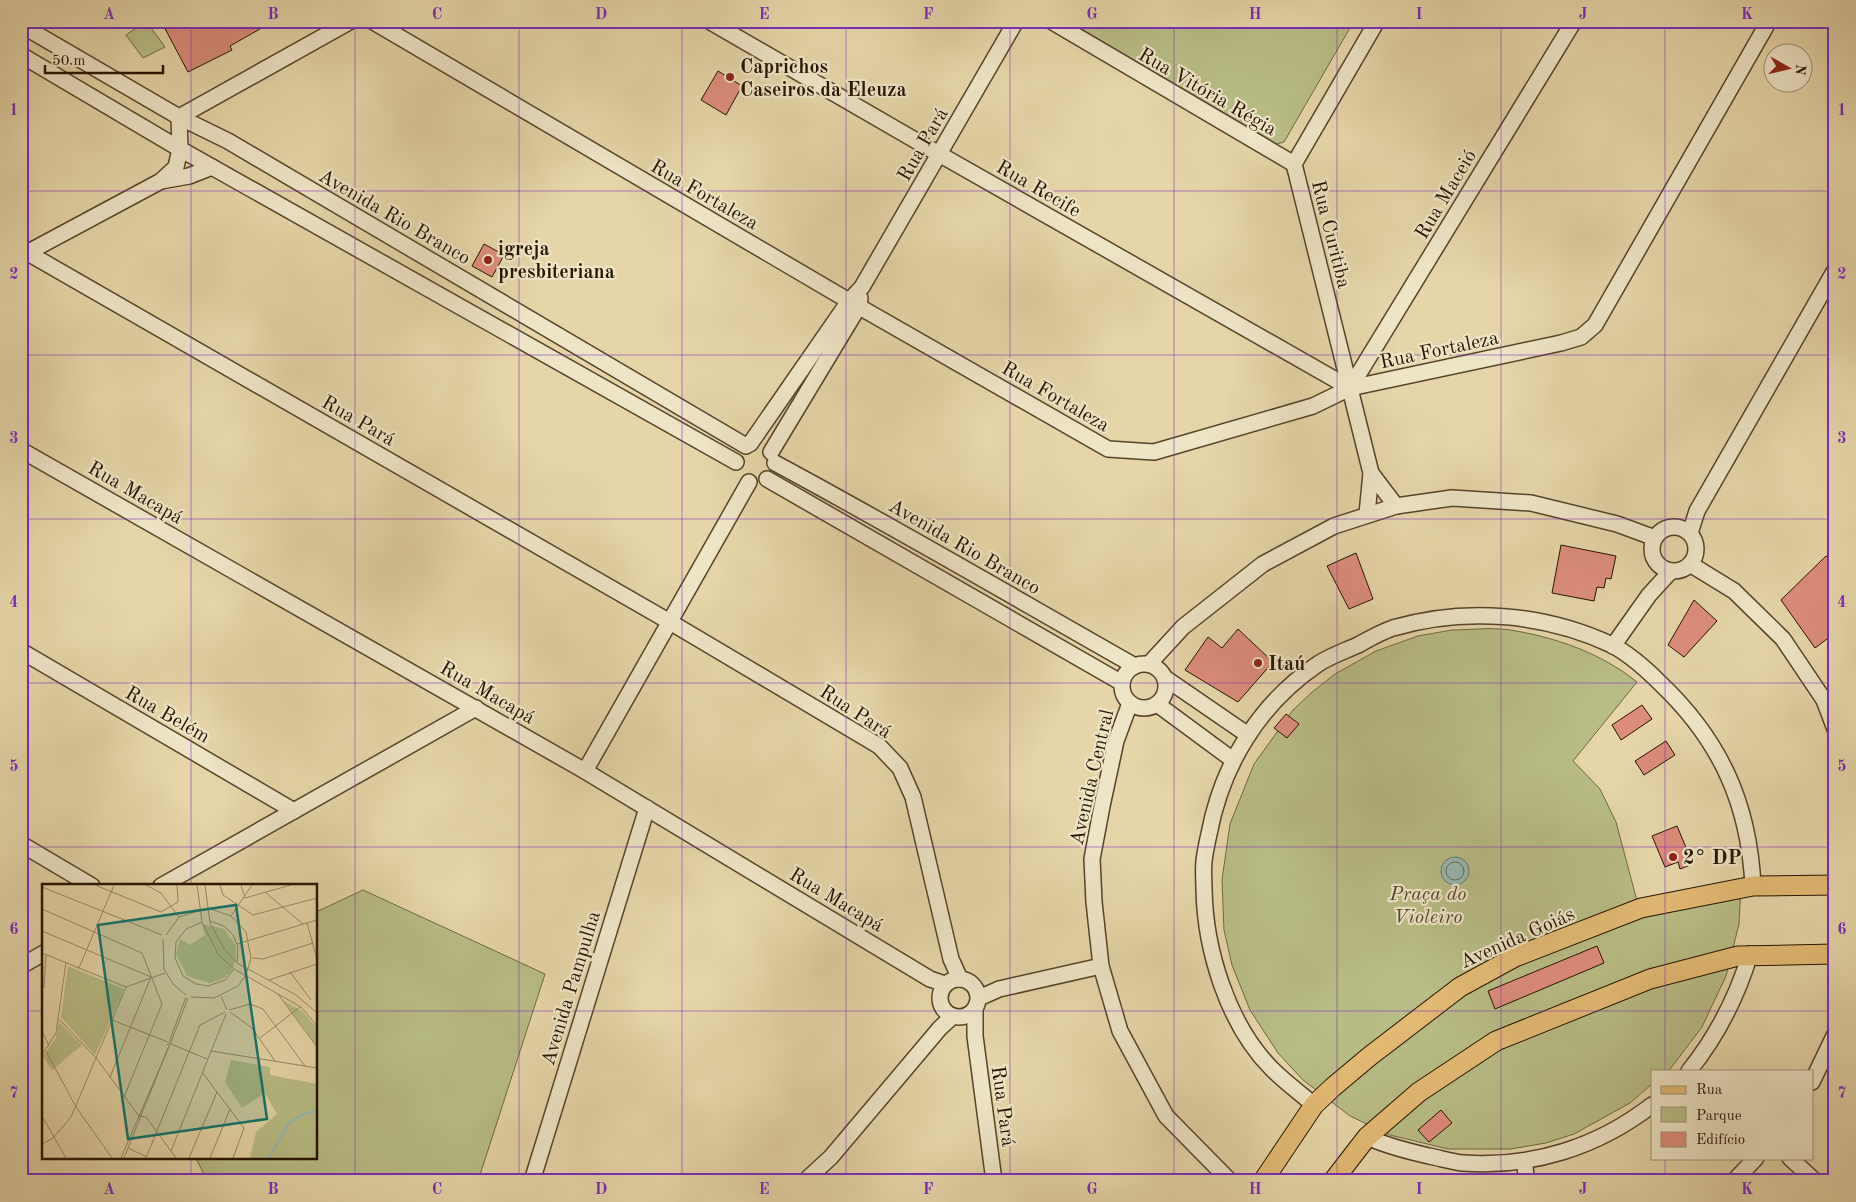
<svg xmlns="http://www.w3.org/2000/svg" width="1856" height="1202" viewBox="0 0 1856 1202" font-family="'Old Standard TT',serif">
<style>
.green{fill:#b8bc85;stroke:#6f6842}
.water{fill:#98b7b0;stroke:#6a766a}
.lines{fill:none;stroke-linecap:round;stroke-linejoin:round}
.shore{stroke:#5f6658;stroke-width:1}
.building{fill:#dc8d7c;stroke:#261400}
.minor-casing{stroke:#56442a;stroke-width:18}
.major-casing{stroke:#261400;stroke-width:21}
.minor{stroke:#eee4c6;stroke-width:15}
.major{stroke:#e2ba74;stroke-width:19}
.grid{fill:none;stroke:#7b2cbf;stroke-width:1;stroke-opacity:0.55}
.poi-dot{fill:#8f2418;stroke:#eee4c6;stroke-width:2}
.labels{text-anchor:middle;stroke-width:4.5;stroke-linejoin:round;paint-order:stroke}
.poi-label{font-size:20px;font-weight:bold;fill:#261400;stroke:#eee4c6;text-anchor:start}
.street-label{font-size:20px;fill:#261400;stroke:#eee4c6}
.park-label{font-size:20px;font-style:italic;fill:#524628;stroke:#eee4c6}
.inset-river{fill:none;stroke:#98b7b0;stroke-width:2.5}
.inset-road{fill:none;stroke:#998865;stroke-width:1}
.view{fill:#0f766e;fill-opacity:0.15;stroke:#0f766e;stroke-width:2.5}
.inset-edge{fill:none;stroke:#261400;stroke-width:2.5}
.neatline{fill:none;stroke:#7b2cbf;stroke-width:2}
.grid-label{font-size:16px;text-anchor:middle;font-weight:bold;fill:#7b2cbf}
</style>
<rect width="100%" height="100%" fill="#e5d5a8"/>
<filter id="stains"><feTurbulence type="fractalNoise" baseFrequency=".004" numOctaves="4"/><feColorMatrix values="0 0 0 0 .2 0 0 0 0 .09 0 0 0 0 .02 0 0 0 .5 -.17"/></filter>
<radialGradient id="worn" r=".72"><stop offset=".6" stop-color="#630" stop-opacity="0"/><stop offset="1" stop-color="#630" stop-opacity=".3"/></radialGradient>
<g class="green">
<polygon points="146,21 165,47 143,58 126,35"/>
<polygon points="1068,21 1354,21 1284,142 1277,144"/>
<path d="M1452,630C1470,630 1491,627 1510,630C1555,637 1601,653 1637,682L1573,761L1600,789L1616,822L1637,901L1741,883L1739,924L1726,976L1702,1027L1671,1068L1668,1071H1652V1084L1630,1103L1574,1134L1546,1143L1511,1149H1448L1390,1135L1350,1116L1303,1080L1278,1053L1250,1010L1232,965L1224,930L1222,880L1230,824L1254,764L1293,710L1311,693L1335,674L1376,651L1418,636Z"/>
<polygon points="363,890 545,974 478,1181 207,1181 196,1158 316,1158 316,912"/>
</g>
<circle class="water" cx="1455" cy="871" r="14"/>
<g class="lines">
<circle class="shore" cx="1455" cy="871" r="9"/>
</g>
<g class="building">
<polygon points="161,21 274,21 230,46 232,50 188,72"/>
<polygon points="718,71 742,86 726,115 701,100"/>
<polygon points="484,244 504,255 492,277 472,266"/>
<polygon points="1561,545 1616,556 1611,579 1606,578 1604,588 1597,587 1594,601 1552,593"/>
<polygon points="1356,553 1373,599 1349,609 1327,566"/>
<polygon points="1826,556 1835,560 1835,633 1815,648 1781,600"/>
<polygon points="1694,600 1717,621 1684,657 1668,645"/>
<polygon points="1238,629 1273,662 1238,702 1185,670 1208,637 1222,648"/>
<polygon points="1642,705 1652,719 1621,740 1612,725"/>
<polygon points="1286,714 1299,724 1287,738 1274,728"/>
<polygon points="1666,741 1675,755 1644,775 1635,761"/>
<polygon points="1677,826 1693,864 1680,869 1678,862 1665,867 1652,836"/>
<polygon points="1597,946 1604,963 1495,1009 1488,991"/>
<polygon points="1441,1110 1452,1123 1429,1142 1418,1130"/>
</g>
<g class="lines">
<defs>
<g id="minor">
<polyline points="372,21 849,301 1108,449 1154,452 1313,406 1350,388 1561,343 1581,337 1595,325 1769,21"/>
<polyline points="709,21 939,154 1350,388"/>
<polyline points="1051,21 1294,164"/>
<polyline points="21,25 179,117 228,141 746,446"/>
<polyline points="21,55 180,149 736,462"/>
<polyline points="161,181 189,176 212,167"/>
<polyline points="21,249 670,622 879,746 900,768 913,797 951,959 960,979"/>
<polyline points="21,256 161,181 176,167 180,149 179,117 351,21"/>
<polyline points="1350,388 1574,21"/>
<polyline points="750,444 849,301 862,287 1016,21"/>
<polyline points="21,450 585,771 930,979 945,984"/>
<polyline points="771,452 859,306 860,298"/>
<path d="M775,463C896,528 1015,598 1135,666"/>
<polyline points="1371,473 1396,506"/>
<polyline points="767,479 1122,683"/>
<polyline points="1367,514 1371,473 1294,164 1377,21"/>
<circle cx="1674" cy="549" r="22"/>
<polyline points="1690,533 1697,511 1835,270"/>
<polyline points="1690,564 1734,591 1783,639 1824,700 1835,729"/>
<polyline points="1613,646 1649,595 1671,571"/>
<polyline points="21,651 294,811"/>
<circle cx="1144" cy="686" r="22"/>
<polyline points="1149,664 1183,627 1263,564 1334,526 1396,506 1452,498 1531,503 1617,524 1655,538"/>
<polyline points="1165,678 1248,735"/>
<polyline points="1130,703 1116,741 1102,806 1092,859 1094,902 1101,966 1120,1031 1166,1116 1230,1181"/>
<polyline points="1157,704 1233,760"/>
<polyline points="585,771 749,482"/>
<polyline points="21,844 92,886"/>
<polyline points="161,886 476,708"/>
<polyline points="21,966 44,953"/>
<circle cx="959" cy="998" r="19"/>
<polyline points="979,998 999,989 1101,966"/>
<polyline points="975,1010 975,1036 994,1181"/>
<path d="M1689,1071C1717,1036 1737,997 1750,954"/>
<polyline points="1812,1082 1835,1034"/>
<path d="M1314,1105C1300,1093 1285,1082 1272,1069C1228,1025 1205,950 1204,889C1204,880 1203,871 1204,861C1205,852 1207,843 1209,834C1222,765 1259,704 1318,664C1330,656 1345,651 1358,645C1369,639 1381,632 1393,628C1464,607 1544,613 1612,645C1629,654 1646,669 1660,683C1720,740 1749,803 1753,886"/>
<path d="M1367,1137C1387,1146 1407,1151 1429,1156C1440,1158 1452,1162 1463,1163C1532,1168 1598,1147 1652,1105"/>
<polyline points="1790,1158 1815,1181"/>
<polyline points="1524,1161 1527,1181"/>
<polyline points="532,1181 647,808"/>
<polyline points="805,1181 831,1157 940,1028 953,1016"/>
<polyline points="1734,1181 1756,1158"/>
</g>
<g id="major">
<polyline points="1263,1181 1314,1105 1333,1087 1370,1056 1460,987 1515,957 1641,908 1753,886 1835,885"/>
<polyline points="1333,1181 1367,1137 1419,1092 1496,1041 1650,979 1738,956 1835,954"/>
</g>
</defs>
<use href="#minor" class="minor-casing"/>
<use href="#major" class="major-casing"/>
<use href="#minor" class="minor"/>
<use href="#major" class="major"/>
</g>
<path class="grid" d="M191,21V886M355,21V1181M519,21V1181M682,21V1181M846,21V1181M1010,21V1181M1174,21V1181M1337,21V1181M1501,21V1181M1665,21V1071M21,191H1835M21,355H1835M21,519H1835M21,683H1835M21,847H1835M21,1011H44M316,1011H1835M191,1158V1181M1665,1158V1181"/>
<g class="poi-dot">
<circle cx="730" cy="77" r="5"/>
<circle cx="488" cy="260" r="5"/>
<circle cx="1258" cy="663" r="5"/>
<circle cx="1673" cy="857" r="5"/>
</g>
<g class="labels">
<g class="poi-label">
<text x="740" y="73">Caprichos<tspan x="740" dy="23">Caseiros da Eleuza</tspan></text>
<text x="498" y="255">igreja<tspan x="498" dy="23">presbiteriana</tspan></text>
<text x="1268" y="670">Itaú</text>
<text x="1683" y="864">2° DP</text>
</g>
<g class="street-label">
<text transform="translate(1208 91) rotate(30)" y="7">Rua Vitória Régia</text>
<text transform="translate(922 144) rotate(-60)" y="7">Rua Pará</text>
<text transform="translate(1039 188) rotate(30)" y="7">Rua Recife</text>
<text transform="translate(705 194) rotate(30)" y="7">Rua Fortaleza</text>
<text transform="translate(1445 194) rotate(-59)" y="7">Rua Maceió</text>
<text transform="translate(395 216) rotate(30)" y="7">Avenida Rio Branco</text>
<text transform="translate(1332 234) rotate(76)" y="7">Rua Curitiba</text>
<text transform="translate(1439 349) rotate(-12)" y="7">Rua Fortaleza</text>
<text transform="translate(1056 396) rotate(30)" y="7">Rua Fortaleza</text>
<text transform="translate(359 420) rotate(30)" y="7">Rua Pará</text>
<text transform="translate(136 492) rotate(30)" y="7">Rua Macapá</text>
<text transform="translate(965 546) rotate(30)" y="7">Avenida Rio Branco</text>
<text transform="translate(488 692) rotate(30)" y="7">Rua Macapá</text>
<text transform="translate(856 711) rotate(33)" y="7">Rua Pará</text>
<text transform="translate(168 714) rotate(30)" y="7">Rua Belém</text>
<text transform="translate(1091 777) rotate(-77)" y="7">Avenida Central</text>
<text transform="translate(837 899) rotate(31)" y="7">Rua Macapá</text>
<text transform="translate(1517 937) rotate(-24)" y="7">Avenida Goiás</text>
<text transform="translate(570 988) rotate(-73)" y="7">Avenida Pampulha</text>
<text transform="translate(1004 1106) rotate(82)" y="7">Rua Pará</text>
</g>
<g class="park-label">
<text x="1428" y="900">Praça do<tspan x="1428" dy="23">Violeiro</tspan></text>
</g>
</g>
<g transform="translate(42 884)">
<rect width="275" height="275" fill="#e5d5a8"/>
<path d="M160,40L182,45L194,62V76L189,87L182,94L168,99L145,92L134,70L138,55L148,61L163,51ZM26,82L82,105L53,171L19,133ZM241,116L261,128L275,144V162ZM17,138L40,161L10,186L1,172L14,154ZM189,176L228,183V191L275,200V274H208L214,248L235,230L223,209L200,224L183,198Z" fill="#b8bc85"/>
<path class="inset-river" d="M227,274L246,240L262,230L275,227"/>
<path class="inset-road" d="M53,1L119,28L136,18L135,1M104,1L119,9L137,33M155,1L160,38L176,70L192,85L259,123L275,142M163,1L168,39L183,66L195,79L254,111L275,129M178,1L181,11L211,31L275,14M199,1L203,14L249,1M0,3L120,51M224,9L261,40M0,25L100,69L120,120L82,213M189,32L210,1M168,37L182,42L191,51L196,63L195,78M160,38L144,45L134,58L133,74L141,92L154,100L166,102L183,96L192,85M265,39L275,75M0,47L109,93M124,51L137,33L166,24L189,32L204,48L209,74L204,91L196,102L172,114L149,113M121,55L122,85L131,100L144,111M195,60L275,36M0,69L84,103L123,89M210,74L221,75L271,59M37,84L72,1M248,88L269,116M227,96L275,80M2,104L4,70M236,110L275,163M179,112L185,126M187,126L208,120L221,125L263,182M188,128L210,144L233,177M17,135L54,174L97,232L104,233M70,136L126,158M0,147L7,162M218,154L258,123M127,158L144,113M129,158L146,114M129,160L165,175M4,167L34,223L70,274M169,167L275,184M0,171L14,149L24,78M160,188L202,244L191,274M68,193L109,93M0,232L24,274M104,233L134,274M0,260L11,254L29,233L84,103M86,264L105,273M129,267L184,130M79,274L129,158L125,161M82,274L127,162M104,274L158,141L183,128M147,274L175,208M168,274L188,225"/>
<path class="view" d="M194,21L225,235L86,255L56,41Z"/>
<rect width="275" height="275" class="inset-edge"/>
</g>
<rect width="1856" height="1202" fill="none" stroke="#e5d5a8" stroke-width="55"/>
<rect x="1651" y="1070" width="162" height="90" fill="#eee4c6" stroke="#9e9177"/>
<rect x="1661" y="1086" width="25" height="8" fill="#e2ba74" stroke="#9e9177"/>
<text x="1696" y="1094" font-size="15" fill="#261400">Rua</text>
<rect x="1661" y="1107" width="25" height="15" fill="#b8bc85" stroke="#9e9177"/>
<text x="1696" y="1120" font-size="15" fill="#261400">Parque</text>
<rect x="1661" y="1132" width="25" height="15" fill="#dc8d7c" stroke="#9e9177"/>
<text x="1696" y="1144" font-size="15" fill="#261400">Edifício</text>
<g transform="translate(1788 68) rotate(98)"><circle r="24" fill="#eee4c6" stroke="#9e9177"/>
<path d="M0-4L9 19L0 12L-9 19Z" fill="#8f2418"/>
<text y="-8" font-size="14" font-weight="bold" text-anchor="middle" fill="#261400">N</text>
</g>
<path d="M45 65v8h118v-8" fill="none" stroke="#261400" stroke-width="2.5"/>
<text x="52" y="65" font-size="15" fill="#261400" stroke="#eee4c6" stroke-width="4" paint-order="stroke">50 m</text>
<rect x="28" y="28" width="1800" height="1146" class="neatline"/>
<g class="grid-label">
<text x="109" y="19">A</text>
<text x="273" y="19">B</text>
<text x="437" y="19">C</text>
<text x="601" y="19">D</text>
<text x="764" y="19">E</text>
<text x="928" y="19">F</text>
<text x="1092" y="19">G</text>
<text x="1255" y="19">H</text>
<text x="1419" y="19">I</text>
<text x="1583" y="19">J</text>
<text x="1747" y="19">K</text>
<text x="14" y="115">1</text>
<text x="1842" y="115">1</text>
<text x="14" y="279">2</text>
<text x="1842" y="279">2</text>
<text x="14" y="443">3</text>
<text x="1842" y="443">3</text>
<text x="14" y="607">4</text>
<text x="1842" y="607">4</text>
<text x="14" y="771">5</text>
<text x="1842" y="771">5</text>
<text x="14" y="934">6</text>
<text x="1842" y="934">6</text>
<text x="14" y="1098">7</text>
<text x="1842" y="1098">7</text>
<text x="109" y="1194">A</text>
<text x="273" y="1194">B</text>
<text x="437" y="1194">C</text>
<text x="601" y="1194">D</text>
<text x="764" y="1194">E</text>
<text x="928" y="1194">F</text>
<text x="1092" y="1194">G</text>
<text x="1255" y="1194">H</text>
<text x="1419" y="1194">I</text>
<text x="1583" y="1194">J</text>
<text x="1747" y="1194">K</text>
</g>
<rect width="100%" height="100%" filter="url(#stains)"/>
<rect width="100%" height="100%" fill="url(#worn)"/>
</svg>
